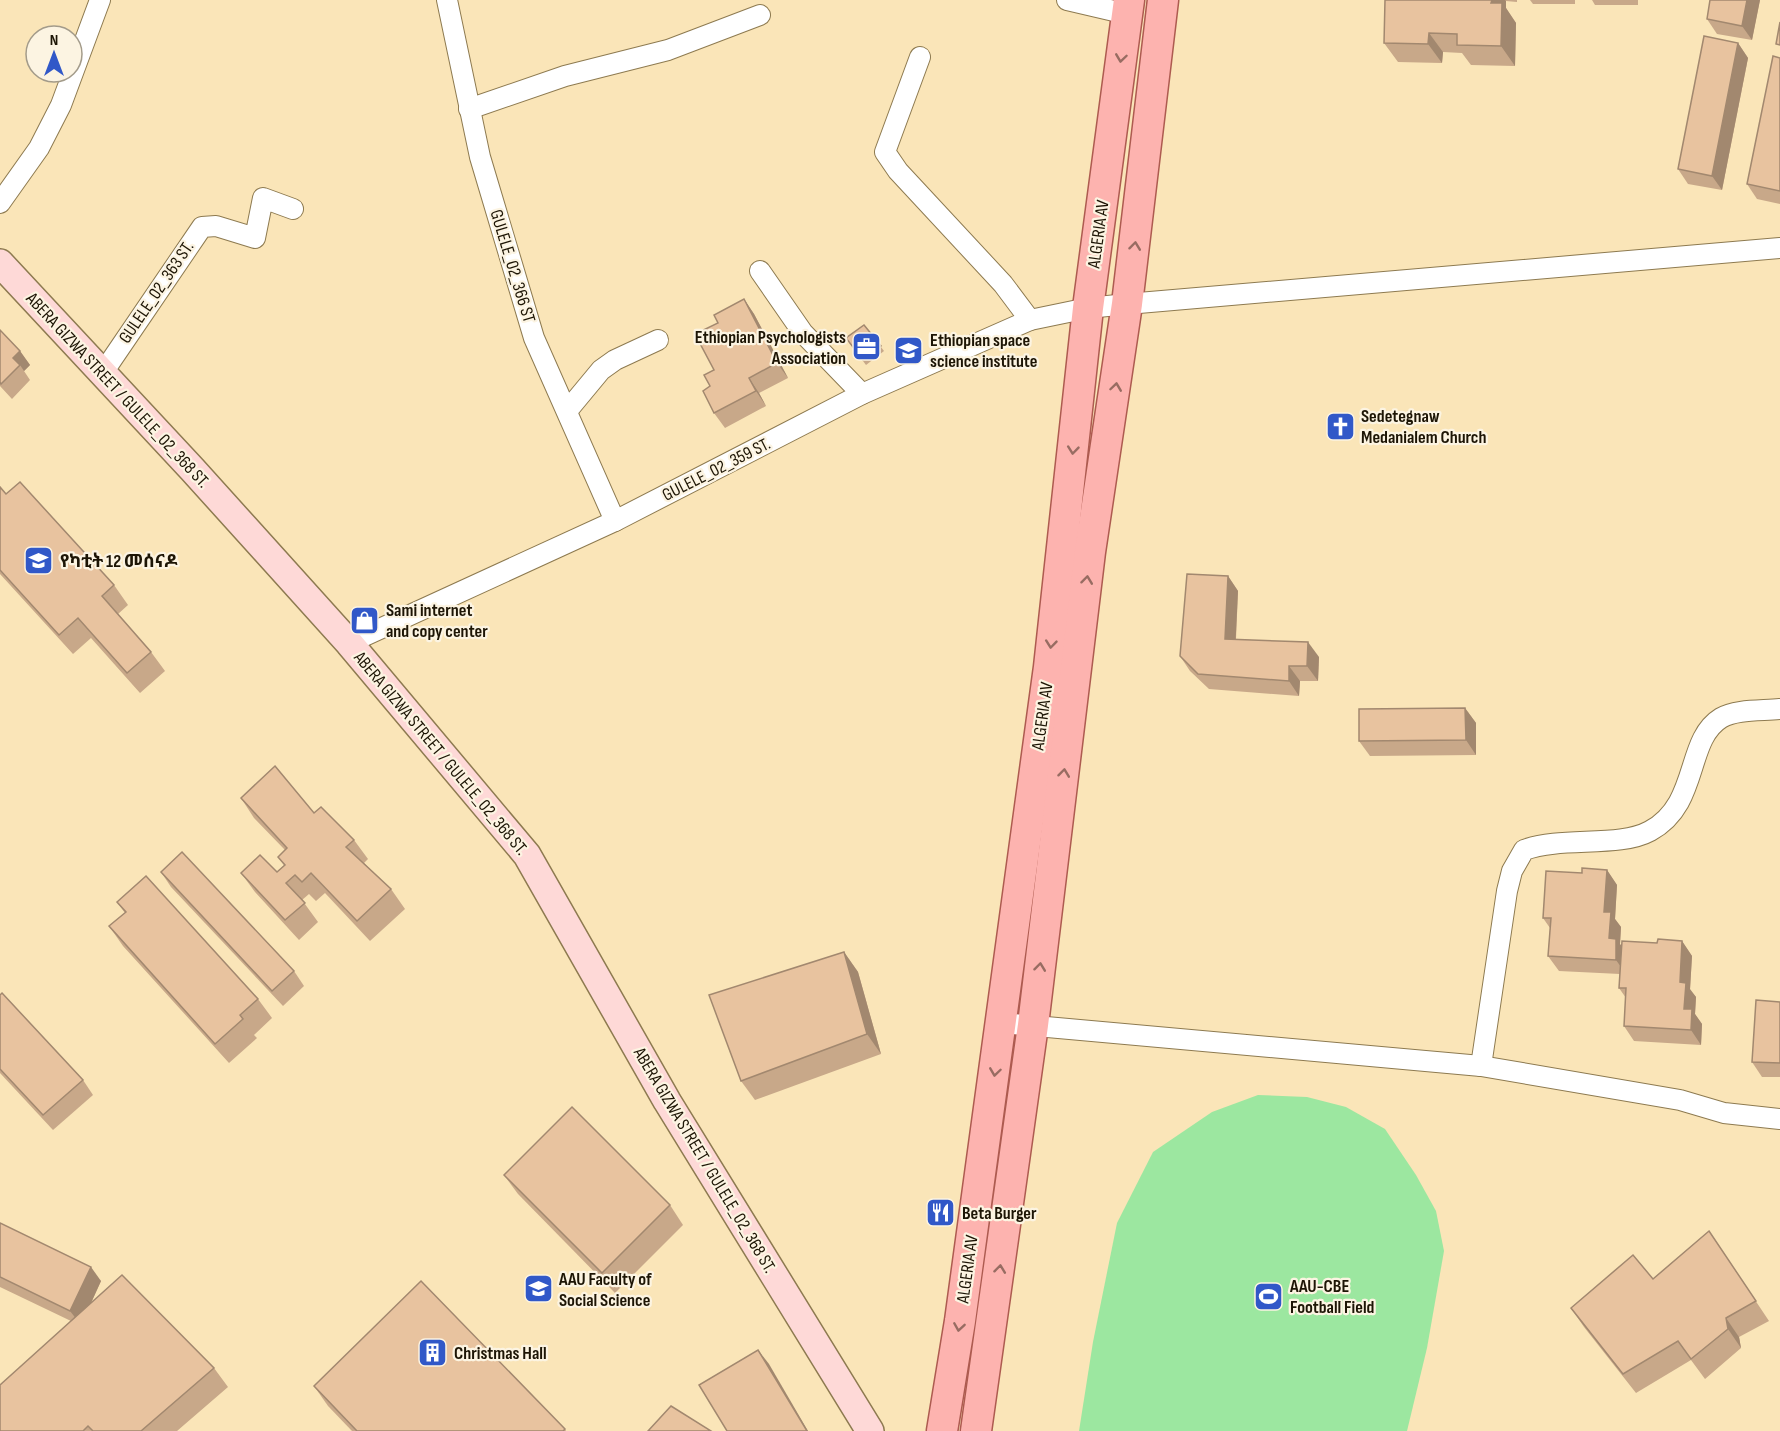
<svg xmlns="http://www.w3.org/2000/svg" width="1780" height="1431" viewBox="0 0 1780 1431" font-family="'Sofia Sans Condensed','Noto Sans Ethiopic',sans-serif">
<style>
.green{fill:#9ce7a0}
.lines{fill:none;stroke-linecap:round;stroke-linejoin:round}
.street-casing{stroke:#8d7a50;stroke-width:22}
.secondary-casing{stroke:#8d7a50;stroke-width:30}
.primary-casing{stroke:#ad5b50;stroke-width:33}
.street{stroke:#fff;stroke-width:20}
.secondary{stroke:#fed9d7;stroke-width:27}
.primary{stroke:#fdb3af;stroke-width:30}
.wall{fill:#c8a889}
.shaded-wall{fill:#a2886f}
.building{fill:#e8c39f;stroke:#a2886f;stroke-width:1.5}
.oneway{stroke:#986c62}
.labels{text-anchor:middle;stroke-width:4.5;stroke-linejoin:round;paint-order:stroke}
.street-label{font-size:18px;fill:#1d1505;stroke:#fcf4e2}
.poi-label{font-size:18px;font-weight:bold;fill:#1d1505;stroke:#fcf4e2;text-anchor:start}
</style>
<rect width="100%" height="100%" fill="#fae5b8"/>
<polygon class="green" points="1258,1095 1307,1097 1346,1107 1385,1129 1416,1175 1436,1211 1444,1251 1427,1348 1407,1431 1079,1431 1093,1342 1117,1223 1153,1152 1212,1112"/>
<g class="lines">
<defs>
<g id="street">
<polyline points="447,0 480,157 534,338 615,521"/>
<polyline points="1067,0 1127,14"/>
<polyline points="920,57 885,152 898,171 1003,284 1030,320"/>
<polyline points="469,109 565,76 668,50 760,15"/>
<polyline points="0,203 39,148 61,105 100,0"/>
<polyline points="760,271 803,333 862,394"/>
<polyline points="102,374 202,227 216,226 255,238 263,198 293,209"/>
<polyline points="567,411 601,370 615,360 658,340"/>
<polyline points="349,643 615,521 862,394 1030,320 1088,308 1127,304 1780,248"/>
<polyline points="1002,1023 1481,1066 1680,1100 1724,1113 1780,1119"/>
<path d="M1481,1066L1507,891L1512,871L1524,850C1562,836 1619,848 1650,831C1700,804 1685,740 1721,718C1736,709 1763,711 1780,709"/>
</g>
<polyline id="secondary" points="0,263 192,469 349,643 527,855 667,1101 870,1431"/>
<g id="primary">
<polyline points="942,1431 960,1321 1049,667 1088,308 1129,0"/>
<polyline points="976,1431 1033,1025 1090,552 1127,304 1163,0"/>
</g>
</defs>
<use href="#street" class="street-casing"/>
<use href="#secondary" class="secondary-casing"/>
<use href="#primary" class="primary-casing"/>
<use href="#street" class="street"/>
<use href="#secondary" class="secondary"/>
<use href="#primary" class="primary"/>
</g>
<g class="wall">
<polygon points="1385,0 1517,0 1517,2 1506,1 1506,8 1516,23 1515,66 1471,65 1462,53 1443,52 1442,63 1398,62 1384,43"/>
<polygon points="1530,0 1575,0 1575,4 1533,4"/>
<polygon points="1592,0 1638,0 1638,5 1595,5"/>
<polygon points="1760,0 1752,40 1717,34 1707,19"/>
<polygon points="1738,43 1748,58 1722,190 1688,184 1678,169"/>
<polygon points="1780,58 1780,204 1757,199 1747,184"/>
<polygon points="744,299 754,314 788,378 759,393 766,406 725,428 714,413 710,386 714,370 718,323"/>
<polygon points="864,325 884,351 866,365 846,338"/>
<polygon points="0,330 20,351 30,365 24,371 30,380 12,399 0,386"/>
<polygon points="0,487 6,494 114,585 128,605 118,614 151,652 165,671 140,693 91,638 73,654 0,574"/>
<polygon points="1228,576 1238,591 1236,639 1319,657 1318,681 1300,681 1299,696 1209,689 1190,671 1180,656"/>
<polygon points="1465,708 1476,723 1476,755 1370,756 1359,741"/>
<polygon points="241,798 314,813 354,840 368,859 364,863 391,889 405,909 370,941 325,893 316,901 309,894 302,900 318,922 299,940 255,892 241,873 277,872 284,865 278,857 285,850 254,818"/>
<polygon points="1607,870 1617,885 1615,919 1621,927 1620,944 1621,946 1682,941 1692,956 1690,990 1696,997 1695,1014 1702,1024 1701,1045 1634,1041 1624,1026 1626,998 1619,988 1620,974 1559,971 1548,956 1550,928 1543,918"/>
<polygon points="161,872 294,971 304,986 283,1006 171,887"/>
<polygon points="117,902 258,999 272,1018 254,1035 257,1038 229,1063 123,946 109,926 125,913"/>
<polygon points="844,952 858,972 881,1054 755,1100 741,1081"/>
<polygon points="0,995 83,1080 93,1095 53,1130 0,1073"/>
<polygon points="1780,1002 1780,1077 1762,1077 1752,1062"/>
<polygon points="504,1175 670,1205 683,1225 615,1293 518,1194"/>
<polygon points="0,1223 101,1281 91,1303 214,1368 228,1387 177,1431 0,1431 71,1321 0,1287"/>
<polygon points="1709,1231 1769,1321 1739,1337 1741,1348 1705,1379 1691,1360 1636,1393 1584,1327 1571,1308 1653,1279"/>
<polygon points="314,1386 565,1429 566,1431 352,1431 328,1406"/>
</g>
<g class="shaded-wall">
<polygon points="1492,0 1505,0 1506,1 1506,8 1516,23 1515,66 1501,46 1491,3"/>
<polygon points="1747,0 1760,0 1752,40 1742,26"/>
<polygon points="1429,33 1443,52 1442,63 1428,44"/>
<polygon points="1738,43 1748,58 1722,190 1712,176"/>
<polygon points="744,299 754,314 788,378 777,363"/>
<polygon points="20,351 30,365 24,371 20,365 13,358"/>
<polygon points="749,378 759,393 766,406 756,391"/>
<polygon points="1228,576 1238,591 1235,653 1225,639"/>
<polygon points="1308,642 1319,657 1318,681 1307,666"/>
<polygon points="1289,666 1300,681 1299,696 1289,681"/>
<polygon points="1465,708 1476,723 1476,755 1466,740"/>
<polygon points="1607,870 1617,885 1615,919 1621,927 1620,944 1627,954 1626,974 1616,960 1609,938 1604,912"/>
<polygon points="1682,941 1692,956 1690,989 1696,997 1695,1014 1702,1024 1701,1045 1691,1030 1684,1009 1680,982"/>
<polygon points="844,952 858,972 881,1054 867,1034"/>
<polygon points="91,1267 101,1281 81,1325 70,1311"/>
<polygon points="1726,1318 1739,1337 1741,1348 1728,1329"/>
<polygon points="758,1350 769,1364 808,1431 807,1431"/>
</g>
<g class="building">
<polygon points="1385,0 1492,0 1491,3 1502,3 1501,46 1457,45 1457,34 1429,33 1428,44 1384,43"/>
<polygon points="1710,0 1747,0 1742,26 1707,19"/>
<polygon points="1780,22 1780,45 1776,44"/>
<polygon points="1704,36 1738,43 1712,176 1678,169"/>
<polygon points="1773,56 1780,58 1780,191 1747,184"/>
<polygon points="744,299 777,363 749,378 756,391 714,413 703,391 710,386 704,375 714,370 695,334 718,323 714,315"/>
<polygon points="864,325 881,346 863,360 846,338"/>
<polygon points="0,330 20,351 13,358 20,365 1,384 0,382"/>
<polygon points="20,482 114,585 102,596 151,652 127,673 78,618 59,635 0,570 0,487 6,494"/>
<polygon points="1187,574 1228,576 1225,639 1308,642 1307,666 1289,666 1289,681 1198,674 1180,656"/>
<polygon points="1465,708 1466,740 1359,741 1359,709"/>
<polygon points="275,766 314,813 321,807 354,840 346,847 391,889 357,921 311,873 302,882 295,875 286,883 305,903 285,920 241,873 260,855 277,872 285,865 278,857 287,848 241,798"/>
<polygon points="182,852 294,971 272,991 161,872"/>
<polygon points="1582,868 1607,870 1604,912 1611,912 1609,938 1616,939 1616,960 1548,956 1551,918 1543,918 1546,871 1582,873"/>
<polygon points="146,876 258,999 240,1015 243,1019 215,1044 109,926 126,912 117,902"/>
<polygon points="1658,939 1682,941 1680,982 1686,983 1684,1009 1692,1009 1691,1030 1624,1026 1626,988 1619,988 1622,941 1657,943"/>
<polygon points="844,952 867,1034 741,1081 709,995"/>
<polygon points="2,993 83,1080 43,1115 0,1069 0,995"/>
<polygon points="1756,1000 1780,1002 1780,1063 1752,1062"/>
<polygon points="572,1107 670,1205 602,1273 504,1175"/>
<polygon points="0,1223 91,1267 70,1311 0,1277"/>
<polygon points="1709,1231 1756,1301 1726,1318 1728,1329 1691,1359 1678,1341 1623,1374 1571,1308 1633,1255 1653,1279"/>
<polygon points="122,1275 214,1368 141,1431 93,1431 88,1426 83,1431 0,1431 0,1385"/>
<polygon points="421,1281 565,1429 563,1431 357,1431 314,1386"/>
<polygon points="758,1350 807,1431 727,1431 699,1385"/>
<polygon points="671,1406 711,1431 648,1431"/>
</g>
<defs><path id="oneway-chevron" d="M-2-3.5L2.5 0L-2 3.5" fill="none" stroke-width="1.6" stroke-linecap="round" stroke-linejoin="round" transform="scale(1.5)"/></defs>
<g class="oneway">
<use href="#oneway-chevron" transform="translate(1121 58) rotate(98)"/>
<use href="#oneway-chevron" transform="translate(1135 246) rotate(-83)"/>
<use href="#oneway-chevron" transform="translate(1116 387) rotate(-82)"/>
<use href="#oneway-chevron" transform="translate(1073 450) rotate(96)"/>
<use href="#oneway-chevron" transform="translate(1087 580) rotate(-83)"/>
<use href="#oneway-chevron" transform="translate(1051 644) rotate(96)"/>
<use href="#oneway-chevron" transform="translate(1064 773) rotate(-83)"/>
<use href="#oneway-chevron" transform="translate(1040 967) rotate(-83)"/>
<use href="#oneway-chevron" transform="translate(995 1072) rotate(98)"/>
<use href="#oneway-chevron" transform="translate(1000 1269) rotate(-83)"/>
<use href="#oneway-chevron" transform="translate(959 1327) rotate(99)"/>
</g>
<defs>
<symbol id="office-square" viewBox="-11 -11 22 22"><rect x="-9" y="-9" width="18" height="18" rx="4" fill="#3158c8" stroke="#fcf4e2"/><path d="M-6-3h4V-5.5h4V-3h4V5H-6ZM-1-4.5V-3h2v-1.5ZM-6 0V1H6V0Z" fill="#fff"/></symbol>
<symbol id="school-square" viewBox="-11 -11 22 22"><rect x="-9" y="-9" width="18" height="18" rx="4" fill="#3158c8" stroke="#fcf4e2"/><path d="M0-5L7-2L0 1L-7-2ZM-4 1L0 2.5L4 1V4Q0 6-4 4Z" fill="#fff"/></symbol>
<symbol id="church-square" viewBox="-11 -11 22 22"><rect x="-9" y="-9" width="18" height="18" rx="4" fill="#3158c8" stroke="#fcf4e2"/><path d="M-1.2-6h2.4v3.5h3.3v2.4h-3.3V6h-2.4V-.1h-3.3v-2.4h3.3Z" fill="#fff"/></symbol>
<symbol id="shop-square" viewBox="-11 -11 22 22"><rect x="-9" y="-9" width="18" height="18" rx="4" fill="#3158c8" stroke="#fcf4e2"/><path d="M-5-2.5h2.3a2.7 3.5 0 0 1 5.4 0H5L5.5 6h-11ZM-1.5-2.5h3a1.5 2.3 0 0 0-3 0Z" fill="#fff"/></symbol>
<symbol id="restaurant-square" viewBox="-11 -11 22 22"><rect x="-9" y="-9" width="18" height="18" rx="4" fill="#3158c8" stroke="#fcf4e2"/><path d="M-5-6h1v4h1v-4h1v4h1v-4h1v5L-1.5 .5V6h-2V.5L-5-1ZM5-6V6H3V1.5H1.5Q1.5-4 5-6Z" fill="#fff"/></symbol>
<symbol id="university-square" viewBox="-11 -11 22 22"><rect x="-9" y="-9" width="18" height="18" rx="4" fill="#3158c8" stroke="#fcf4e2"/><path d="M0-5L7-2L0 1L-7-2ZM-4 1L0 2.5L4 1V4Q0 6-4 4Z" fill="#fff"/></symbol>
<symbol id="stadium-square" viewBox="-11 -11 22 22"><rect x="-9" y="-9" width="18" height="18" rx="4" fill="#3158c8" stroke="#fcf4e2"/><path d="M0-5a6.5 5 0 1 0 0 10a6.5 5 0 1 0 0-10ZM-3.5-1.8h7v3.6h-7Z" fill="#fff"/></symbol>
<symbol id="building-square" viewBox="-11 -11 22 22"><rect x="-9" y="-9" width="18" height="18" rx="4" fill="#3158c8" stroke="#fcf4e2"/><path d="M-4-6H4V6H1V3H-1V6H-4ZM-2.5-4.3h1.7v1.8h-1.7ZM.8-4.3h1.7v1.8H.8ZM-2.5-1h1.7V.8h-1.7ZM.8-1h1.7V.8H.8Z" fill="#fff"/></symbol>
</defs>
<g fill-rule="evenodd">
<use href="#office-square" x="850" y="330" width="33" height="33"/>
<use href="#school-square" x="892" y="334" width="33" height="33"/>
<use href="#church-square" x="1324" y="410" width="33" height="33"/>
<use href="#school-square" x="22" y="544" width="33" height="33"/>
<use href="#shop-square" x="348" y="604" width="33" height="33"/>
<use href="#restaurant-square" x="924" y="1196" width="33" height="33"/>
<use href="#university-square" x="522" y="1272" width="33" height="33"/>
<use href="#stadium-square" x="1252" y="1280" width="33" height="33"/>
<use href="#building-square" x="416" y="1336" width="33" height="33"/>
</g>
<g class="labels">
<g class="street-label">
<text transform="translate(1098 234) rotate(-82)" y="6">ALGERIA AV</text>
<text transform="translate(513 266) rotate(73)" y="6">GULELE_02_366 ST</text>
<text transform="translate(156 292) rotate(-56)" y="6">GULELE_02_363 ST.</text>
<text transform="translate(118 390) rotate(47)" y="6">ABERA GIZWA STREET / GULELE_02_368 ST.</text>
<text transform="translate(716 469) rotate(-27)" y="6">GULELE_02_359 ST.</text>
<text transform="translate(1042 716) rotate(-82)" y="6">ALGERIA AV</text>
<text transform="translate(441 753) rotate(50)" y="6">ABERA GIZWA STREET / GULELE_02_368 ST.</text>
<text transform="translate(705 1160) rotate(59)" y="6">ABERA GIZWA STREET / GULELE_02_368 ST.</text>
<text transform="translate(967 1269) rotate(-82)" y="6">ALGERIA AV</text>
</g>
<g class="poi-label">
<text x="846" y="343" text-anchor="end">Ethiopian Psychologists<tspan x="846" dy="21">Association</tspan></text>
<text x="930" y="346">Ethiopian space<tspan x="930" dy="21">science institute</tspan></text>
<text x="1361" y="422">Sedetegnaw<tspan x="1361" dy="21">Medanialem Church</tspan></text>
<text x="60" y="567">የካቲት 12 መሰናዶ</text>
<text x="386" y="616">Sami internet<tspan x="386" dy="21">and copy center</tspan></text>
<text x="962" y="1219">Beta Burger</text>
<text x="559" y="1285">AAU Faculty of<tspan x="559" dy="21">Social Science</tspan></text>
<text x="1290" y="1292">AAU-CBE<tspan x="1290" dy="21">Football Field</tspan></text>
<text x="454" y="1359">Christmas Hall</text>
</g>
</g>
<g transform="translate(54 54)"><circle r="28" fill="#fcf4e2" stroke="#a39b8a" stroke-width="1.5"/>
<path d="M0-4.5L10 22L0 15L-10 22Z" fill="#3158c8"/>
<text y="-9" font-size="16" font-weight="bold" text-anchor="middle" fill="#1d1505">N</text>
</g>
</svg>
